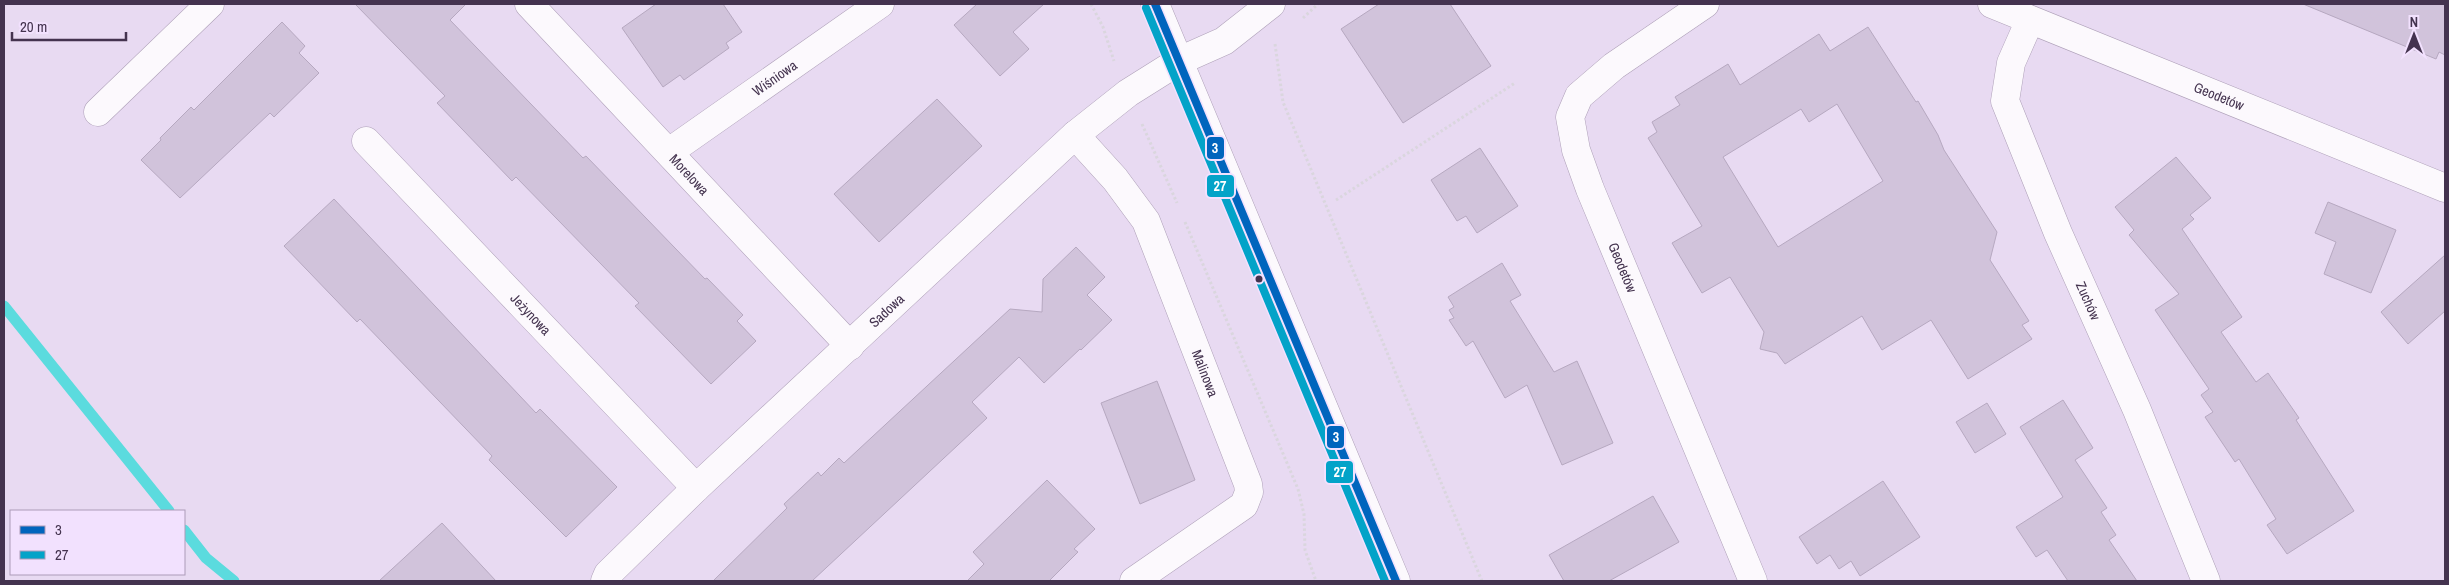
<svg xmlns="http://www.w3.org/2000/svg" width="2449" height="585" viewBox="0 0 2449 585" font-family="'Archivo Narrow',sans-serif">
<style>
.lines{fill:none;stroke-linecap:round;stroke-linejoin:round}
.stream{stroke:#5bdbde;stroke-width:11}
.building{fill:#d1c3db;stroke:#b6a8c0;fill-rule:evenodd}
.minor-casing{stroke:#aea0b8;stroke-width:29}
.tertiary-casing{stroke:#aea0b8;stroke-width:29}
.path{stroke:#dad6de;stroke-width:3;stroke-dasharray:2.5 2.5;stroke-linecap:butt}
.minor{stroke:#fcf9fd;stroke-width:28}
.tertiary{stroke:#fcf9fd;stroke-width:28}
.bus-1-casing{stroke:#f2e1fe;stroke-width:11}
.bus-2-casing{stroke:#f2e1fe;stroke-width:11}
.bus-1{stroke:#0065bd;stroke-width:8}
.bus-2{stroke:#03a3c8;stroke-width:8}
.bus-dot{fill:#44334f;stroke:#f2e1fe;stroke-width:2}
.labels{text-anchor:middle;stroke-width:4;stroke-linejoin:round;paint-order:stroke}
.street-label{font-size:14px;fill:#44334f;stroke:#f2e1fe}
.line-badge{stroke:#f2e1fe;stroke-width:2}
.badge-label{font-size:14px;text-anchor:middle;font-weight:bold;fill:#fff}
</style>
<rect width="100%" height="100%" fill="#e8daf2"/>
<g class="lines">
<g class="stream">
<polyline points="4,306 169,511"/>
<polyline points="184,530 206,558 234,581"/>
</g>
</g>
<g class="building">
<polygon points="355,4 466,4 450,20 583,158 586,156 705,279 707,278 743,315 737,321 756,341 711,384 635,306 639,303 516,177 512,181 437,103 445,96"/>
<polygon points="656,4 723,4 742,32 726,43 729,48 684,80 680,75 663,87 622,28"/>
<polygon points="977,4 1044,4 1013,32 1029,49 1000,76 954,25"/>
<polygon points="1379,4 1450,4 1491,66 1403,123 1341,29"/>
<polygon points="2303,4 2445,4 2445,55 2439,52 2436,59"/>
<polygon points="282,22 305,46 299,53 319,73 274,117 270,113 180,198 141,160 161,140 160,138 191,107 194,110"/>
<path d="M1868,27L1916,102L1918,101L1938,135L1944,150L1997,232L1990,260L2029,321L2022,325L2032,339L1968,379L1931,320L1882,350L1862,316L1785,364L1777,353L1760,349L1764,332L1730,277L1702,293L1672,243L1702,226L1648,138L1657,132L1652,122L1680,105L1675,97L1728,64L1740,85L1819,34L1830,51ZM1837,104L1883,181L1778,247L1723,157L1801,109L1809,122Z"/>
<polygon points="937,99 982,146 879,242 834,194"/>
<polygon points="1480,148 1518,206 1477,233 1466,216 1457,221 1431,180"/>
<polygon points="2176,157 2211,198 2190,215 2194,219 2182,229 2242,317 2221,332 2256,382 2268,373 2299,418 2296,420 2354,511 2287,554 2267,525 2276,519 2239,459 2235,462 2205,417 2213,412 2201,395 2209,389 2155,310 2179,294 2129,235 2134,230 2115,207"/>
<polygon points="334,199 536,413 540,409 617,487 566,537 489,460 492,456 360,319 357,322 284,246"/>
<polygon points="2328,202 2396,230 2371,293 2324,274 2336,242 2315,233"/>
<polygon points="1076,247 1105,277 1087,295 1112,320 1081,350 1080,349 1044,383 1019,357 972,402 987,418 812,581 713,581 787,508 784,504 818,472 821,476 839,458 844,463 1010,309 1042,312 1043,279"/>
<polygon points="2445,255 2445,311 2408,344 2381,312"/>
<polygon points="1502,263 1521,295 1510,301 1554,372 1577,361 1613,443 1562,465 1527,385 1505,398 1473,341 1466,346 1449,320 1454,318 1449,310 1454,307 1448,297"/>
<polygon points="1157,381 1195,480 1140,504 1101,403"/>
<polygon points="2063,400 2093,448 2075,460 2107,508 2101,512 2116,535 2109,540 2137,581 2068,581 2047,550 2036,557 2016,527 2063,497 2020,427"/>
<polygon points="1987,403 2006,434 1975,453 1956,422"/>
<polygon points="1047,480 1095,529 1074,549 1078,552 1049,581 967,581 984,564 973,552"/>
<polygon points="1883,481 1920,537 1860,576 1851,561 1839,569 1830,555 1817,564 1799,537"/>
<polygon points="1653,496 1679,542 1609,581 1564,581 1549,555"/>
<polygon points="442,523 496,581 379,581"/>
</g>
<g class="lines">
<defs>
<g id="minor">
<path id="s1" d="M529,4L850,346"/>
<path id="s2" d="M1705,4L1614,66L1579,96L1570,117L1576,150L1590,189L1753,581"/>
<path id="s3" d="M1992,4L2445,188"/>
<path id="s4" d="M2030,20L2011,63L2005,101L2058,233L2137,410L2206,581"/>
<polyline points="98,112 210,4"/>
<path id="s5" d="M1075,135L1115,179L1146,221L1248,484L1249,492L1244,505L1134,581"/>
<path id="s6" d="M366,141L696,488"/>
<path id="s7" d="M669,152L880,4"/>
<path id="s8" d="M605,581L608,574L696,488L1075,135L1128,93L1179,61L1224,41L1271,4"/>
</g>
<polyline id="tertiary" points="1155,4 1396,581"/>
</defs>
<use href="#minor" class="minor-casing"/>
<use href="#tertiary" class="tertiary-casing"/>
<g class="path">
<polyline points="1091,4 1103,27 1114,61"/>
<polyline points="1303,18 1318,4"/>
<polyline points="1275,44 1283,102 1482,581"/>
<polyline points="1142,124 1177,203"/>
<polyline points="1336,200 1515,83"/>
<polyline points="1185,222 1298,489 1304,514 1305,550 1316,581"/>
</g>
<use href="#minor" class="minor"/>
<use href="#tertiary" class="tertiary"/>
<defs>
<polyline id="bus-1" points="1155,4 1396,581"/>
<polyline id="bus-2" points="1146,8 1385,581"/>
</defs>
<use href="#bus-1" class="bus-1-casing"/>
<use href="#bus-2" class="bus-2-casing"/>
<use href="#bus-1" class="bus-1"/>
<use href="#bus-2" class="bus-2"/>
</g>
<circle class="bus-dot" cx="1259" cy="279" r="4.5"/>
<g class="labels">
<g class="street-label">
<text dy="5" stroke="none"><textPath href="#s7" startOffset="129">Wiśniowa</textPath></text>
<text dy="5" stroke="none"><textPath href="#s3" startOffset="245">Geodetów</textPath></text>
<text dy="5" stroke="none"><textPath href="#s1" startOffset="234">Morelowa</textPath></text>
<text dy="5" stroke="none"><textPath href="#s2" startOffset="339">Geodetów</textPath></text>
<text dy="5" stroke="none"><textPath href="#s4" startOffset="302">Zuchów</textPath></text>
<text dy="5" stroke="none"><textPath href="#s8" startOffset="391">Sadowa</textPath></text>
<text dy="5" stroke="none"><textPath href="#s6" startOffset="239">Jeżynowa</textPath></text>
<text dy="5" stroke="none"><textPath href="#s5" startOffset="275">Malinowa</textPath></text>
</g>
</g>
<g class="line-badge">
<rect x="1206" y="136" width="19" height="24" rx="5" fill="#0065bd"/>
<rect x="1206" y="174" width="29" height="24" rx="5" fill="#03a3c8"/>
<rect x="1326" y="425" width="19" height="24" rx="5" fill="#0065bd"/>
<rect x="1325" y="460" width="29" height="24" rx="5" fill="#03a3c8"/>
</g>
<g class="badge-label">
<text x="1215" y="153">3</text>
<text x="1220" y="191">27</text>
<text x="1336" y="442">3</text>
<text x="1340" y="477">27</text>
</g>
<rect width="2449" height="585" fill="none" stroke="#44334f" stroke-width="10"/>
<rect x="10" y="510" width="175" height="65" fill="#f2e1fe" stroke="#ac9bb8"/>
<rect x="20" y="526" width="25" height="8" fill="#0065bd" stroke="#ac9bb8"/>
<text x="55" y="535" font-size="15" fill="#44334f">3</text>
<rect x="20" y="551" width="25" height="8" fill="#03a3c8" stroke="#ac9bb8"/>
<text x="55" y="560" font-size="15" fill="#44334f">27</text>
<g transform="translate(2414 35)" stroke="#f2e1fe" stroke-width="4" paint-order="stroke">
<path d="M0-4L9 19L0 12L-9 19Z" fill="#44334f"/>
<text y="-8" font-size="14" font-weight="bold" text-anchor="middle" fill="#44334f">N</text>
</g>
<path d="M12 32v8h114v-8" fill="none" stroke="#44334f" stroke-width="2.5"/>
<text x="20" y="32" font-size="15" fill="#44334f" stroke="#f2e1fe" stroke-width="4" paint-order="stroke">20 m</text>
</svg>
